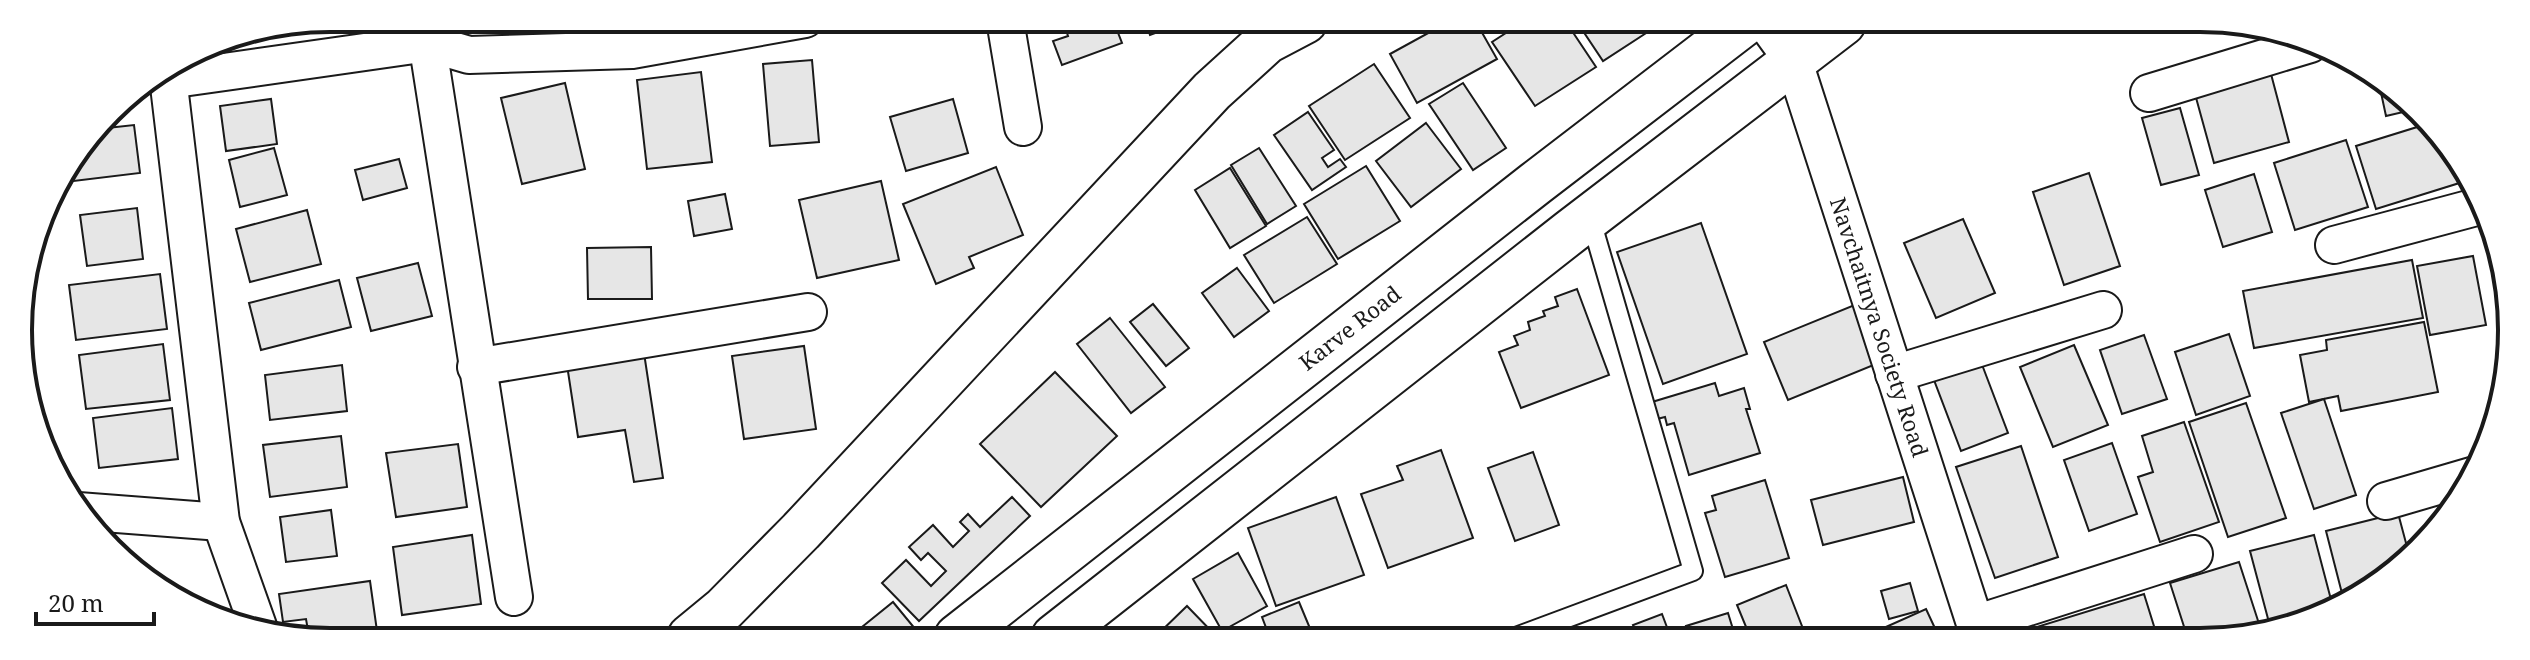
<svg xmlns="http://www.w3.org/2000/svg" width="2530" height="660" viewBox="0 0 2530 660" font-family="'Noto Serif',serif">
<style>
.building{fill:#e6e6e6;stroke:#1a1a1a;stroke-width:2}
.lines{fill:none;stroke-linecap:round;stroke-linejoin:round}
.lane-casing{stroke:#1a1a1a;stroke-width:22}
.street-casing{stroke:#1a1a1a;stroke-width:40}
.secondary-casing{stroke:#1a1a1a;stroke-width:48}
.primary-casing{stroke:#1a1a1a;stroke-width:48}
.lane{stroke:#fff;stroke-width:18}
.street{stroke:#fff;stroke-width:36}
.secondary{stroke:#fff;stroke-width:44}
.primary{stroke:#fff;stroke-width:44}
.labels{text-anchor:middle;stroke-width:6;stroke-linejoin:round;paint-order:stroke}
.street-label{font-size:22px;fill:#1a1a1a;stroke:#fff}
.rim{fill:none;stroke:#1a1a1a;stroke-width:4}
</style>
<rect width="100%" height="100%" fill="#fff"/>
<g class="building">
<polygon points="1063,20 1113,20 1122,43 1062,65 1053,41 1068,36"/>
<polygon points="1145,20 1188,21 1150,35"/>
<polygon points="1450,21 1476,22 1497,59 1417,103 1390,54"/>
<polygon points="1523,22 1566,22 1596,67 1535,106 1492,42"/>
<polygon points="1577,22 1655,22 1657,26 1603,61"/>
<polygon points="812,60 819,142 770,146 763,64"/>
<polygon points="1374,64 1410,118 1345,160 1309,106"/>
<polygon points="701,72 712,162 647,169 637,80"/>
<polygon points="2271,74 2289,142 2214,163 2195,94"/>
<polygon points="2377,74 2412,110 2386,116"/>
<polygon points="565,83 585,169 522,184 501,98"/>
<polygon points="1463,83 1506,148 1473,170 1429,104"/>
<polygon points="271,99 277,144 226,151 220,106"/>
<polygon points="953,99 968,153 906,171 890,117"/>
<polygon points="2180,108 2199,175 2161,185 2142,118"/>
<polygon points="1308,112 1334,150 1322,158 1328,167 1340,159 1346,167 1312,190 1274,135"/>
<polygon points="1426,123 1461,169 1411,207 1376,161"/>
<polygon points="2427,124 2459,156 2469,180 2376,209 2356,146"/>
<polygon points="134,125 140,173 57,183 98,129"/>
<polygon points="2346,140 2368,207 2295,230 2274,163"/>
<polygon points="274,148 287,195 240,207 229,160"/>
<polygon points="1259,148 1296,206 1267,224 1231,165"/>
<polygon points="399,159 407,188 363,200 355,170"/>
<polygon points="1366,166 1400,221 1338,259 1304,204"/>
<polygon points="996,167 1023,235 969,257 974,268 936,284 903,204"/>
<polygon points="1230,168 1266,226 1230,248 1195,190"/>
<polygon points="2089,173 2120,266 2064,285 2033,192"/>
<polygon points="2254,174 2272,232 2223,247 2205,190"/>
<polygon points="881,181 899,260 817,278 799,200"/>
<polygon points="725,194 732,229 694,236 688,201"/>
<polygon points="137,208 143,259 87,266 80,215"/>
<polygon points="307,210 321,264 250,282 236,229"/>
<polygon points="1307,217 1337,264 1274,303 1244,255"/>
<polygon points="1963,219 1995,293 1936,318 1904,243"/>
<polygon points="1701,223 1747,354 1663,384 1617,252"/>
<polygon points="651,247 652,299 588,299 587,248"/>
<polygon points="2473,256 2486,325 2430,335 2417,266"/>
<polygon points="2412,260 2423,318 2254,348 2243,291"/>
<polygon points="418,263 432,316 371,331 357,278"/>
<polygon points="1237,268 1269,311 1234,337 1202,293"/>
<polygon points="160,274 167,329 76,340 69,285"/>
<polygon points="339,280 351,327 261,350 249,303"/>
<polygon points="1577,289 1609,375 1521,408 1499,352 1518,345 1514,336 1530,330 1528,322 1545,316 1543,311 1558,306 1555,297"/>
<polygon points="1153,304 1189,348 1166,366 1130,322"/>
<polygon points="1857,304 1881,362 1788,400 1764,342"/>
<polygon points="1110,318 1165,387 1131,413 1077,344"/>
<polygon points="2424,322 2438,392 2341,411 2338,396 2309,402 2300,355 2327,350 2326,340"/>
<polygon points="2229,334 2250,396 2196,415 2175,352"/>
<polygon points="2144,335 2167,399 2122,414 2100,350"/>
<polygon points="163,344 170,400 86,409 79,355"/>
<polygon points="2074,345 2108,425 2053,447 2020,367"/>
<polygon points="804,346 816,429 744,439 732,356"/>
<polygon points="644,353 663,478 634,482 625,430 578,437 567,365"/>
<polygon points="1981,362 2008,433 1961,451 1934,380"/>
<polygon points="342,365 347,411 270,420 265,375"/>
<polygon points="1055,372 1117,436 1041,507 980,444"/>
<polygon points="1715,383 1719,396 1744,388 1750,409 1746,409 1760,453 1689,475 1674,423 1667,425 1665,417 1657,419 1652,402"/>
<polygon points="2324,399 2356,495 2314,509 2281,413"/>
<polygon points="2246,403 2286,518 2228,537 2189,422"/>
<polygon points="172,408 178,459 99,468 93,418"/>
<polygon points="2184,422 2219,522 2160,542 2138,477 2153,472 2142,436"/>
<polygon points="341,436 347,487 270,497 263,445"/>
<polygon points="2112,443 2137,514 2089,531 2064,460"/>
<polygon points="458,444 467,507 396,517 386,453"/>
<polygon points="2021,446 2058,557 1995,578 1956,467"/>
<polygon points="1441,450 1473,538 1388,568 1361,494 1403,480 1397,466"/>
<polygon points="1533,452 1559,525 1515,541 1488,468"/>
<polygon points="1903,477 1914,522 1823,545 1811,500"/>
<polygon points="1765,480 1789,558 1725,577 1705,513 1716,510 1712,496"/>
<polygon points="1012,497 1030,516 919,621 882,583 906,560 931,586 946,571 928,553 921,560 909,547 933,525 953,547 969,531 960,522 968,514 980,527"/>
<polygon points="1336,497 1364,575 1276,606 1248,528"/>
<polygon points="331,510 337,556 286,562 280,517"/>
<polygon points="2398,513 2410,558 2345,605 2326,531"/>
<polygon points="472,535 481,604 402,615 393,547"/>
<polygon points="2314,535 2334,611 2271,630 2250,551"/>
<polygon points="1238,553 1267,606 1222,631 1193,579"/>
<polygon points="2239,562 2262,633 2240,639 2188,639 2170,583"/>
<polygon points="370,581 377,631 342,636 309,636 306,619 283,622 279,594"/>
<polygon points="1910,583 1918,611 1889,619 1881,591"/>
<polygon points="1786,585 1807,639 1751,639 1737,605"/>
<polygon points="2144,594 2158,639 2016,639 2014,634"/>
<polygon points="893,602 921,636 854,637 852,635"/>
<polygon points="1299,602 1314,638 1270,638 1262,617"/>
<polygon points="1187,606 1218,638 1154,638"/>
<polygon points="1926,609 1940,639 1859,639"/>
<polygon points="1728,613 1736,639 1690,638 1686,626"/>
<polygon points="1662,614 1671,638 1639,638 1633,625"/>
</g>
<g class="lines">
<defs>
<polyline id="lane" points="1513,638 1693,571 1590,217"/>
<g id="street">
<polyline points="1005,20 1023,127"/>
<polyline points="424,22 514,597"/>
<polyline points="1765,22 1794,62 1980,639"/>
<polyline points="167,69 221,522 260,632"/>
<polyline points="168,80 428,43 469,55 632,50 805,19"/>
<polyline points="2149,93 2310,44"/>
<polyline points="2334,245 2480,206"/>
<polyline points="476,367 808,312"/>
<polyline points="1894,374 2103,310"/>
<polyline points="2386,501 2475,475"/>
<polyline points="78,511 221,522"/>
<polyline points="1975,624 2194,554"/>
</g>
<polyline id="secondary" points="690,637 724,609 801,531 1212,91 1267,41 1305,21"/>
<g id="primary">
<polyline points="957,637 1536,183 1746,22"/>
<polyline points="1054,637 1570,232 1843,23"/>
</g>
</defs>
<use href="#lane" class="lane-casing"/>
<use href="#street" class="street-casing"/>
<use href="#secondary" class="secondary-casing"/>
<use href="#primary" class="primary-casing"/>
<use href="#lane" class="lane"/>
<use href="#street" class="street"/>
<use href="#secondary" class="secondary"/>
<use href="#primary" class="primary"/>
</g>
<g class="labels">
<g class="street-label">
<text transform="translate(1879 327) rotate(72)" y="8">Navchaitnya Society Road</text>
<text transform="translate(1350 328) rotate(-38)" y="8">Karve Road</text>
</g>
</g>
<path d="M0 0H2530V660H0ZM330 32H2200A298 298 0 0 1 2498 330V330A298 298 0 0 1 2200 628H330A298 298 0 0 1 32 330V330A298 298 0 0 1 330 32Z" fill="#fff" fill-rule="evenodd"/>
<path class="rim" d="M330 32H2200A298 298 0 0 1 2498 330V330A298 298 0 0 1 2200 628H330A298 298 0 0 1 32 330V330A298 298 0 0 1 330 32Z"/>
<path d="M36 612v12h118v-12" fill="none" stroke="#1a1a1a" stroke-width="4"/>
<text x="48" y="612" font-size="24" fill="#1a1a1a" stroke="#ffffff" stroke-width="6" paint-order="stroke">20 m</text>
</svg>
